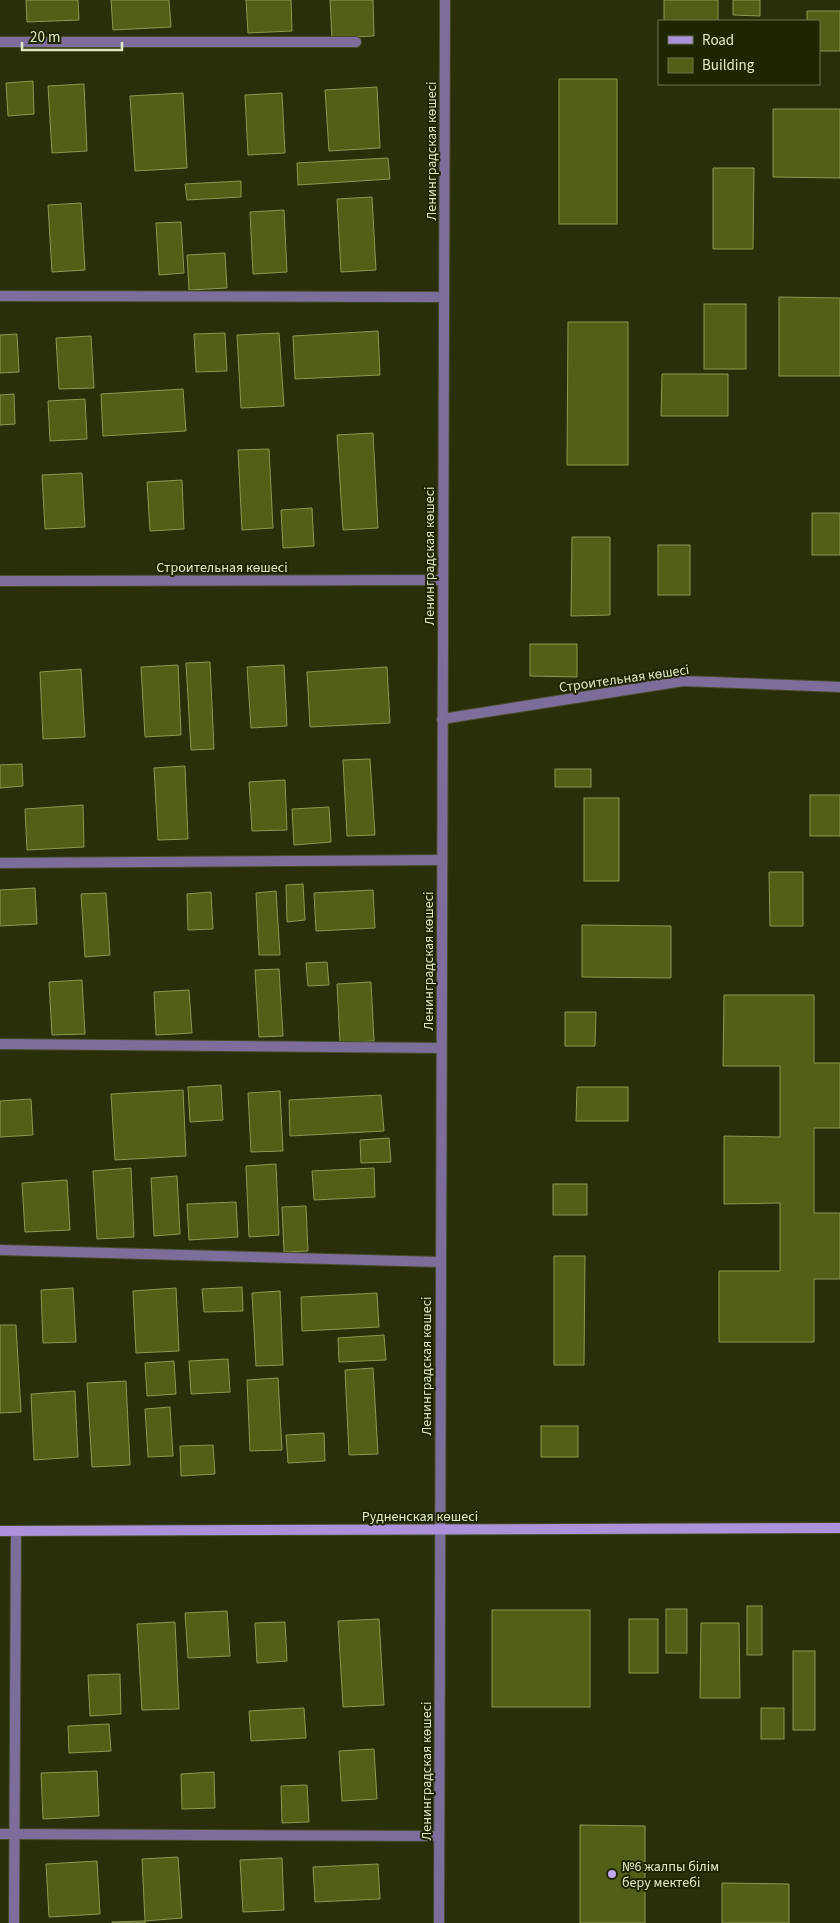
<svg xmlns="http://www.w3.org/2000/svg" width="840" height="1923" viewBox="0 0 840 1923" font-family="'Source Sans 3',sans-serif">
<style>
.building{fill:#525f17;stroke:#8a9953}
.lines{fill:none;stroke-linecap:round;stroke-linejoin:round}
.lane-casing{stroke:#464d27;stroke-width:12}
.street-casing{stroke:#464d27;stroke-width:12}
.secondary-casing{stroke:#464d27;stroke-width:12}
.lane{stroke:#7c6d9b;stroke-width:10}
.street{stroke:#7c6d9b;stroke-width:10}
.secondary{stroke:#ab92db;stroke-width:10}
.poi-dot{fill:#c1a8f3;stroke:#1f2501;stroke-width:2}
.labels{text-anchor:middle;stroke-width:4;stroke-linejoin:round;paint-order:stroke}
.street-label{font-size:14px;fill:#e1eac6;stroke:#1f2501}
.poi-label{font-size:14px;fill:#e1eac6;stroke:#1f2501;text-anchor:start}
</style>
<rect width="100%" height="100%" fill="#282f09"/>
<g class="building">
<polygon points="26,0 78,0 79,20 27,22"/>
<polygon points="111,0 169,0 171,27 113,30"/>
<polygon points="246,0 291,0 292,31 248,33"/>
<polygon points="330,0 373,0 374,36 332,38"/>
<rect x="664" y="0" width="54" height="21"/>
<polygon points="733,0 760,0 760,16 733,15"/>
<polygon points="807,11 840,11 840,51 819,51 819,21 807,21"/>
<rect x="559" y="79" width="58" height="145"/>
<polygon points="33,81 34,114 8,116 6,83"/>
<polygon points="84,84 87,151 52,153 48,86"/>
<polygon points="377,87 380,148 329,151 325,90"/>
<polygon points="183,93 187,168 135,171 130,96"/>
<polygon points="282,93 285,153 248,155 245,95"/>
<polygon points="773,109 840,109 840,178 773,177"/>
<polygon points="388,158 390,179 298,185 297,163"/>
<polygon points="713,168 754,168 753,249 713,249"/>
<polygon points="241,181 241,197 187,200 185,184"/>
<polygon points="372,197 376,270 341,272 337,199"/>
<polygon points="81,203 85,270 52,272 48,205"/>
<polygon points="284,210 287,272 253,274 250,212"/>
<polygon points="181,222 184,273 159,275 156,223"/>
<polygon points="225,253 227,288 189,290 187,255"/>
<polygon points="779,297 840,298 840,376 779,376"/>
<rect x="704" y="304" width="42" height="65"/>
<polygon points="568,322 628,322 628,465 567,465"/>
<polygon points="378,331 380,375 295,379 293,336"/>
<polygon points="225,333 227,371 196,372 194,334"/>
<polygon points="279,333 284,406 241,408 237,335"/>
<polygon points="17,334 19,372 0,373 0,335"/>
<polygon points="91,336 94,388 59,389 56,338"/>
<polygon points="662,374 728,374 728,416 661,416"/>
<polygon points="183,389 186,431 103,436 101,394"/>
<polygon points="14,394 15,424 0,425 0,395"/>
<polygon points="85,399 87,439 50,441 48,401"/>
<polygon points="373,433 378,528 343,530 337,435"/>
<polygon points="269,449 273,528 242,530 238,450"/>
<polygon points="82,473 85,527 45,529 42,475"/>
<polygon points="182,480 184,529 150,531 147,482"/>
<polygon points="312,508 314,546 283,548 281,510"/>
<rect x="812" y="513" width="28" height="42"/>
<polygon points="572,537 610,537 610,615 571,616"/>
<rect x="658" y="545" width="32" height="50"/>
<polygon points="530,644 577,644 577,677 530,676"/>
<polygon points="210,662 214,749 191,750 186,663"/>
<polygon points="178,665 181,735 145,737 141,667"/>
<polygon points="284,665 287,726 251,728 247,667"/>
<polygon points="387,667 390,723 310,727 307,672"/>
<polygon points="81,669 85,737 43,739 40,672"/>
<polygon points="370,759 375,835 347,836 343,760"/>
<polygon points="22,764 23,786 0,788 0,765"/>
<polygon points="185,766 188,839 158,840 154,768"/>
<rect x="555" y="769" width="36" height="18"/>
<polygon points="285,780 287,830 252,831 249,782"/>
<rect x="810" y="795" width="30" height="41"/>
<rect x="584" y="798" width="35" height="83"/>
<polygon points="83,805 84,847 27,850 25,809"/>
<polygon points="329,807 331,842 294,845 292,809"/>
<polygon points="769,872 803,872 803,926 770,926"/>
<polygon points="303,884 305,920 287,922 286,885"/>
<polygon points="35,888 37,924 0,926 0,890"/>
<polygon points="373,890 375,928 316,931 314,893"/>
<polygon points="276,891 280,955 259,955 256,893"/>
<polygon points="211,892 213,929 188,930 187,894"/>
<polygon points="106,893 110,955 85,957 81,894"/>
<polygon points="582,925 671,926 671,978 582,977"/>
<polygon points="327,962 329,985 308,986 306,963"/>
<polygon points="279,969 283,1036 259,1037 255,970"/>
<polygon points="82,980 85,1034 52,1035 49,982"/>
<polygon points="371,982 374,1041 340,1043 337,984"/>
<polygon points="189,990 192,1033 156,1035 154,992"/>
<polygon points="724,995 814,995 814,1063 840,1063 840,1128 814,1128 814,1213 840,1213 840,1279 814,1279 814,1342 719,1342 719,1271 780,1271 780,1203 724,1204 724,1136 780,1137 780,1066 723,1066"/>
<polygon points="565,1012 596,1012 595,1046 565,1046"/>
<polygon points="221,1085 223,1120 190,1122 188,1087"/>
<polygon points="577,1087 628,1087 628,1121 576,1121"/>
<polygon points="183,1090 186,1156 115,1160 111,1094"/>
<polygon points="280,1091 283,1151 251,1152 248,1093"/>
<polygon points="381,1095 384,1131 290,1136 289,1100"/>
<polygon points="31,1099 33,1135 0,1137 0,1101"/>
<polygon points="389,1138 391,1162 361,1163 360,1140"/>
<polygon points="276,1164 279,1235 249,1237 246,1166"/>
<polygon points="131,1168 134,1237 97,1239 93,1171"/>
<polygon points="374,1168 375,1197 314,1200 312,1171"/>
<polygon points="177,1176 180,1234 154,1236 151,1178"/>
<polygon points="67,1180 70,1230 25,1232 22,1183"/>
<rect x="553" y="1184" width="34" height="31"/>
<polygon points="236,1202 238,1237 189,1240 187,1204"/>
<polygon points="306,1206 308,1251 284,1252 282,1207"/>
<polygon points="554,1256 585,1256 584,1365 554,1365"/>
<polygon points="242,1287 243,1311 204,1312 202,1289"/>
<polygon points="73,1288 76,1342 43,1343 41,1290"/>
<polygon points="176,1288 179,1351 136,1353 133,1291"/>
<polygon points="280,1291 283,1365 256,1366 252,1293"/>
<polygon points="377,1293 379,1327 302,1331 301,1297"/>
<polygon points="0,1325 16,1325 21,1412 0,1413"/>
<polygon points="384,1335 386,1360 339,1362 338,1338"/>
<polygon points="228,1359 230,1392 191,1394 189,1361"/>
<polygon points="174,1361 176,1394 147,1396 145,1363"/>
<polygon points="373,1368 378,1454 349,1455 345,1370"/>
<polygon points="278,1378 282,1450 250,1451 247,1380"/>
<polygon points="126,1381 130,1465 92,1467 87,1383"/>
<polygon points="75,1391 78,1457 34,1460 31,1394"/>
<polygon points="170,1407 173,1456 148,1457 145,1409"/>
<rect x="541" y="1426" width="37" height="31"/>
<polygon points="324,1433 325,1461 288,1463 286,1435"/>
<polygon points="213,1445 215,1474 181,1476 180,1446"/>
<rect x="747" y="1606" width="15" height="49"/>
<rect x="666" y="1609" width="21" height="44"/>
<rect x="492" y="1610" width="98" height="97"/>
<polygon points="227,1611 230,1656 188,1658 185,1613"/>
<polygon points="379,1619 384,1705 343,1707 338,1621"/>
<rect x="629" y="1619" width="29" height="54"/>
<polygon points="175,1622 179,1709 142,1710 137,1624"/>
<polygon points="285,1622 287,1661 257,1663 255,1623"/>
<polygon points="701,1623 739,1623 740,1698 700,1698"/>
<rect x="793" y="1651" width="22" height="79"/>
<polygon points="120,1674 121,1714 90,1716 88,1675"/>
<polygon points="304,1708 306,1738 251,1741 249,1711"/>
<rect x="761" y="1708" width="23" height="31"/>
<polygon points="109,1724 111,1751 69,1753 68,1726"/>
<polygon points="374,1749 377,1799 342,1801 339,1751"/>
<polygon points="97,1771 99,1816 43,1819 41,1773"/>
<polygon points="214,1772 215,1808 182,1809 181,1774"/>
<polygon points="307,1785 309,1822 282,1823 281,1786"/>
<polygon points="580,1825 645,1826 645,1923 580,1923"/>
<polygon points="178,1857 182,1918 145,1921 142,1859"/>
<polygon points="282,1858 284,1910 243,1912 240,1860"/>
<polygon points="97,1861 100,1914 49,1917 46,1864"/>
<polygon points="378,1864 380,1899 315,1902 313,1867"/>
<polygon points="722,1883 789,1884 789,1923 722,1923"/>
<polygon points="145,1921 145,1923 112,1923 112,1922"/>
</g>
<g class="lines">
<defs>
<g id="lane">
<polyline points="0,42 356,42"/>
<polyline points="0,863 442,860"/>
<polyline points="0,1044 441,1048"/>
<polyline points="0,1250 440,1262"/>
<polyline points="14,1923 16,1531"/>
</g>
<g id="street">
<polyline points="0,296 444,297"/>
<polyline points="0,581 443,580"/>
<polyline points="442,719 683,681 840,687"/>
<polyline points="0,1834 439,1836"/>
<polyline points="439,1923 445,0"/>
</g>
<polyline id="secondary" points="0,1531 840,1528"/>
</defs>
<use href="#lane" class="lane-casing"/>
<use href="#street" class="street-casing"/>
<use href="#secondary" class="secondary-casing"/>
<use href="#lane" class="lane"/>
<use href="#street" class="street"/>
<use href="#secondary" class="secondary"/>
</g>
<circle class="poi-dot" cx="612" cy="1874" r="5"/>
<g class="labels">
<g class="street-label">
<text transform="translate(431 151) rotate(-90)" y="5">Ленинградская көшесі</text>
<text transform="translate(429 556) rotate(-90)" y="5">Ленинградская көшесі</text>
<text x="222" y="572">Строительная көшесі</text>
<text transform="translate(624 678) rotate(-8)" y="5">Строительная көшесі</text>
<text transform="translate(428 961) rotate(-90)" y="5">Ленинградская көшесі</text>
<text transform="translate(426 1366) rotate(-90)" y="5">Ленинградская көшесі</text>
<text x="420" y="1521">Рудненская көшесі</text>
<text transform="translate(426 1771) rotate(-90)" y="5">Ленинградская көшесі</text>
</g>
<g class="poi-label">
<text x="622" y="1871">№6 жалпы білім<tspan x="622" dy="16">беру мектебі</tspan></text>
</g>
</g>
<rect x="658" y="20" width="162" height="65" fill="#1f2501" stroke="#6d7450"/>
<rect x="668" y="36" width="25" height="8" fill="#ab92db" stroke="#6d7450"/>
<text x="702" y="45" font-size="15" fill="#e1eac6">Road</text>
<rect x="668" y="58" width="25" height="15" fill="#525f17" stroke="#6d7450"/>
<text x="702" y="70" font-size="15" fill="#e1eac6">Building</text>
<path d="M22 42v8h100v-8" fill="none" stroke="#e1eac6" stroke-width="2.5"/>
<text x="30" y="42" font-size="15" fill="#e1eac6" stroke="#1f2501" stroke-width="4" paint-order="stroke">20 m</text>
</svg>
